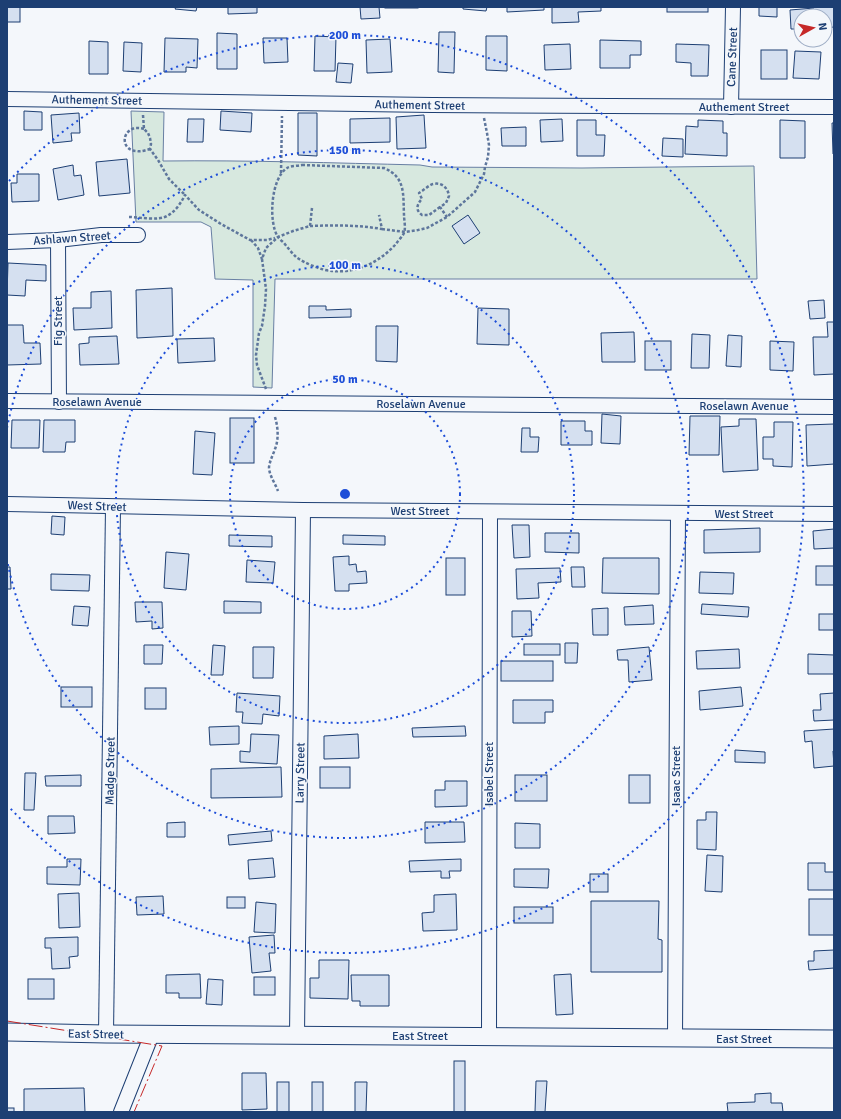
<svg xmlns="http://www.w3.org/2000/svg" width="841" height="1119" viewBox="0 0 841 1119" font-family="Signika,sans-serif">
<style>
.green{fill:#d7e8df;stroke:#687fa3}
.building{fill:#d5e0f0;stroke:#1d3f73}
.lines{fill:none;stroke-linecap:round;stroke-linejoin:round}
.minor-casing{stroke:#1d3f73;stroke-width:16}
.tertiary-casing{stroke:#1d3f73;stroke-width:19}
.path{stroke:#5e769c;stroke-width:2.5;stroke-dasharray:3 2;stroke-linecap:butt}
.minor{stroke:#f4f7fb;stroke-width:14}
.tertiary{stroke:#f4f7fb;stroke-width:17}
.power{stroke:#c62828;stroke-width:1;stroke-dasharray:14 3 2 3;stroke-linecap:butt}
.ring{fill:none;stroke:#1d4ed8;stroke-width:2;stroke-dasharray:2 4}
.labels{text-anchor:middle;stroke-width:3;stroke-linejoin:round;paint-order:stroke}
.street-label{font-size:12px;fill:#1d3f73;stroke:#f4f7fb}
.centre{fill:#1d4ed8;stroke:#f4f7fb;stroke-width:2}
.ring-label{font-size:12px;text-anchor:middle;font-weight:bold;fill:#1d4ed8;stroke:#f4f7fb;stroke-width:3;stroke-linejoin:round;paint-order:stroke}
</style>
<rect width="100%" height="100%" fill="#f4f7fb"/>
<path class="green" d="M131,111L164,112L163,161C248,160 334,163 420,165L432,167L582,168L754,166L757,279H275L272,388L253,387V280L215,279L211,227L201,222H136Z"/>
<g class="building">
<rect x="7" y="7" width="13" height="15"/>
<polygon points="176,7 197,7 196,11 175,9"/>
<polygon points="228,7 257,7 257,13 228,14"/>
<polygon points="360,7 379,7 380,18 361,19"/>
<rect x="385" y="7" width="33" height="1"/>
<polygon points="463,7 487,7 486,11 463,9"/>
<polygon points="507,7 544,7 544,10 507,12"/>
<polygon points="552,7 601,7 601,11 578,12 579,22 552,23"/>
<rect x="667" y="7" width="41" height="5"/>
<polygon points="759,7 777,7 777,17 759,16"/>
<polygon points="814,7 834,7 834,27 825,28 825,16 801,16 801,29 791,29 790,10 814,8"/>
<polygon points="439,32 455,32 454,73 438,72"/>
<polygon points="217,33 237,34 237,69 217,69"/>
<polygon points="315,36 336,37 335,71 314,71"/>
<polygon points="486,36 507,36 507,71 486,70"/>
<polygon points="165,38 198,39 197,68 186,67 186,72 164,72"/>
<polygon points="263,38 287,38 288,62 264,63"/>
<polygon points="390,39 392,72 367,73 366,40"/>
<polygon points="600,40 641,41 641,55 630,55 630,68 600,68"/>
<polygon points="89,41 108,42 108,74 89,74"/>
<polygon points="124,42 142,43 141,72 123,71"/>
<polygon points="570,44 571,69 545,70 544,45"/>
<polygon points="676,44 709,45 708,76 691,76 691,63 676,62"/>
<rect x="761" y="50" width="26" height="29"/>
<polygon points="795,51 821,52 819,79 793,78"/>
<polygon points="338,63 353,64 351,83 336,82"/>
<polygon points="24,111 42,112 42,130 24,130"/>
<polygon points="221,111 252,113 251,132 220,130"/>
<polygon points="79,113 80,133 71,133 72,141 53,143 51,115"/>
<polygon points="298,113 317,113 317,156 298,155"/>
<polygon points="424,115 426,148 397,149 396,117"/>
<polygon points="390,118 390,142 350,143 350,119"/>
<polygon points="188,119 204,119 203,142 187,142"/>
<polygon points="562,119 563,141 541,142 540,120"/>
<polygon points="577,120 596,120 596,135 605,135 604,156 577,156"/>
<polygon points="698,120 723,121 723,133 727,133 727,156 685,154 686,126 698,127"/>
<polygon points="780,120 805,121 805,158 780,158"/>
<polygon points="832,123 834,123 834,154 833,154"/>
<polygon points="526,127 526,146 502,146 501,128"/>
<polygon points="663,138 683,139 683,157 662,156"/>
<polygon points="127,159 130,193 99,196 96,162"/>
<polygon points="73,165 74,176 81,175 84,195 58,200 53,169"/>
<polygon points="17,174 39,174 39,201 12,202 11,183 17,183"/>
<polygon points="468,215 480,233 464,244 452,226"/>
<polygon points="8,263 46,265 46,281 26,280 25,296 7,295"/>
<polygon points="172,288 173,336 137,338 136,290"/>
<polygon points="111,291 112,328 74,330 73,308 91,308 91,292"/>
<polygon points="824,300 825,318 810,319 808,301"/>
<polygon points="309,306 326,306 326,310 351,309 351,317 309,318"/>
<polygon points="478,308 509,309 509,345 477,344"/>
<polygon points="827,322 834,322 834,374 814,375 813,337 828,337"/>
<polygon points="7,325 23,325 24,343 40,343 41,364 7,365"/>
<polygon points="376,326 398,326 397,362 376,361"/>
<polygon points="634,332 635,362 602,362 601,333"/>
<polygon points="692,334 710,335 709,368 691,368"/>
<polygon points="728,335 742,336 741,367 726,366"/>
<polygon points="117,336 119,364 80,365 79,344 89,343 89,337"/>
<polygon points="214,338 215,361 178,363 177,339"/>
<rect x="645" y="341" width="26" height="29"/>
<polygon points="770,341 794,342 793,371 770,370"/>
<polygon points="602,414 621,416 620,444 601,443"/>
<polygon points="690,416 720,416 719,455 689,455"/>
<rect x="230" y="418" width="24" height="45"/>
<polygon points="739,419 756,419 758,470 723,472 721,427 739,426"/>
<polygon points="12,420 40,420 39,448 11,448"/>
<polygon points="44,420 75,420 75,442 66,442 65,452 43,452"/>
<polygon points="561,421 585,421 585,431 592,431 592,445 561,445"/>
<polygon points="774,422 793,422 792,467 773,466 773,459 763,459 763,437 774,437"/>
<polygon points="834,424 834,464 807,466 806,425"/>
<polygon points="522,428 530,428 530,437 539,437 538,452 521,452"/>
<polygon points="195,431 215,433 212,475 193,474"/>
<polygon points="52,516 65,517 64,535 51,534"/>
<polygon points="512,525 529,525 530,557 514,558"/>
<polygon points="760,528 760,552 704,553 704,530"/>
<polygon points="834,529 834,548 814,549 813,531"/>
<polygon points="545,533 579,533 579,553 545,552"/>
<polygon points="229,535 272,536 272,547 229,546"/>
<polygon points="343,535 385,536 385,545 343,544"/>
<polygon points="166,552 189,554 186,590 164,588"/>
<polygon points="349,556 349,565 356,564 357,572 366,571 367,583 349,584 349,591 335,591 333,557"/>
<rect x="446" y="558" width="19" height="37"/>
<polygon points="603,558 659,558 659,594 602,593"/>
<polygon points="247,560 275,562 273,583 246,582"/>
<rect x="816" y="566" width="18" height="19"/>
<polygon points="7,567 10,567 11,589 7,589"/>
<polygon points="571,567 584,567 585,587 572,587"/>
<polygon points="560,568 561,582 538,583 539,598 517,599 516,569"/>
<polygon points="700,572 734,573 733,594 699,593"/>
<polygon points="51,574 90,575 89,591 51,590"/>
<polygon points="224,601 261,602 261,613 224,613"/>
<polygon points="135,602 162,602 163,628 152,629 152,621 136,622"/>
<polygon points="702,604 749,607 748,617 701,614"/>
<polygon points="653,605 654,624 625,625 624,607"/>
<polygon points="74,606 90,607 88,626 72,625"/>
<polygon points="608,608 608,635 593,635 592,609"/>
<polygon points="512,611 531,611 532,636 512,637"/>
<rect x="819" y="614" width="15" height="16"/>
<polygon points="565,643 578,643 577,663 565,663"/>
<rect x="524" y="644" width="36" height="11"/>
<polygon points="144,645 163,645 162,664 144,664"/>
<polygon points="213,645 225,646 223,675 211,675"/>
<polygon points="253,647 274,647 273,678 253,678"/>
<polygon points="649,647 652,680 629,682 628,660 618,660 617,650"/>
<polygon points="739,649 740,668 697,669 696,651"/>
<polygon points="808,654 834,655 834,674 808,674"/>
<rect x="501" y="661" width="52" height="20"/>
<rect x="61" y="687" width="31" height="20"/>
<polygon points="741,687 743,706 700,710 699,691"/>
<rect x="145" y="688" width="21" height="21"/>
<polygon points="237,693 280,696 279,716 263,714 262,724 242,723 243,712 236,712"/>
<polygon points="834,693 834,720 814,721 813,710 821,710 820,694"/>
<polygon points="513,700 553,700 553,712 545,712 545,723 513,723"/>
<polygon points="239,726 239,744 210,745 209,727"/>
<polygon points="465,726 466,736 413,737 412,728"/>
<polygon points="834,729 834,750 833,751 834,766 814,768 812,741 805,742 804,731"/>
<polygon points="251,734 279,735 277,764 240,762 240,751 250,752"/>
<polygon points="358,734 359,758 324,759 324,736"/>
<polygon points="735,750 765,752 765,763 735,762"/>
<polygon points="281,767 282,797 211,798 211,769"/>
<rect x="320" y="767" width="30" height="21"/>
<polygon points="25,773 36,773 34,810 24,810"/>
<polygon points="81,775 81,786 46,786 45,776"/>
<rect x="515" y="775" width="32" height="26"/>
<rect x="629" y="775" width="21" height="28"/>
<polygon points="445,781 467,781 467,806 435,807 435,790 445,790"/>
<polygon points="706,812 717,812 716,850 697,849 697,820 706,820"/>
<polygon points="48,816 74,816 75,833 48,834"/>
<polygon points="185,822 185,837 167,837 167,823"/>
<polygon points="425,822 464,822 465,842 425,843"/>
<polygon points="515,823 540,824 540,848 515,848"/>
<polygon points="271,831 272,841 229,845 228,835"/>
<polygon points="707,855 723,856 722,892 705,891"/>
<polygon points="273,858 275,877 249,879 248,860"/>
<polygon points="67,859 81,859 80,885 47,884 47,867 67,867"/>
<polygon points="461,859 461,871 449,871 450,878 441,878 441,871 410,872 409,861"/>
<polygon points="808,863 825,863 825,872 834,872 834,890 808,890"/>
<polygon points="514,869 549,869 548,888 514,887"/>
<rect x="590" y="874" width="18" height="18"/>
<polygon points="79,893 80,927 59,928 58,894"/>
<polygon points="456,894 457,930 423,931 422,913 434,912 434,895"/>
<polygon points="163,896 164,914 137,915 136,897"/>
<rect x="227" y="897" width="18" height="11"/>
<rect x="809" y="899" width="25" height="36"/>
<polygon points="591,901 659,901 658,939 662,940 662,972 591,972"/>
<polygon points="256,902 276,904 275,933 254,932"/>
<rect x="514" y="907" width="39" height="16"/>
<polygon points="274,935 275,953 269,953 271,971 252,973 249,937"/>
<polygon points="78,937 78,956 69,957 70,968 52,969 51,948 45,948 45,938"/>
<polygon points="834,950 834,968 809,970 808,961 814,961 814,951"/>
<polygon points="319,960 349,960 348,999 310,998 310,978 319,978"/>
<polygon points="200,974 201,998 179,998 179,993 166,993 166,975"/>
<polygon points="571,974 573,1014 556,1015 554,975"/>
<polygon points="351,975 389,975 389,1006 360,1006 360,1001 352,1001"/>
<rect x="254" y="977" width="21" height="18"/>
<rect x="28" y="979" width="26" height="20"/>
<polygon points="208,979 223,980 222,1005 206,1004"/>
<rect x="454" y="1061" width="11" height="51"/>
<polygon points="242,1073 266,1073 267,1109 242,1110"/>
<polygon points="536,1081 547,1081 545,1112 535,1112"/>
<rect x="277" y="1082" width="12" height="30"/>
<rect x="312" y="1082" width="11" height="30"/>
<polygon points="355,1082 367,1082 366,1112 355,1112"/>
<polygon points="84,1088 85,1112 24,1112 24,1089"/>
<polygon points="771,1093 771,1103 782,1103 783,1112 728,1112 727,1103 755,1102 755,1094"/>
<rect x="7" y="1108" width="7" height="4"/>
</g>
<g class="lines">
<defs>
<g id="minor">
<polyline points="7,99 432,105 834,107"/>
<polyline points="731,107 733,7"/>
<polyline points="58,240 59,402"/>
<polyline points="7,242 58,240 101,235 138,235"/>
<polyline points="7,401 834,407"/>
<polyline points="7,504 303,510 834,514"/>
<polyline points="106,1034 113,507"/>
<polyline points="297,1035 303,510"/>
<polyline points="489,1037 490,512"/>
<polyline points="675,1038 678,513"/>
<polyline points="121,1112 152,1034"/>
</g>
<polyline id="tertiary" points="7,1032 106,1034 834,1039"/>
</defs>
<use href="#minor" class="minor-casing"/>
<use href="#tertiary" class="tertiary-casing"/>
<g class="path">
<polyline points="143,115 144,129 148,133 150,138 151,144 150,149 158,160 169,179 185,195"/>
<path d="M144,129C141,128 138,128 135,128C120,132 122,151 137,151C141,152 146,150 150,149"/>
<path d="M302,165L384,168C406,177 403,195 404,215C404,220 406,228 404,233C402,237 398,241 395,245C378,263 357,273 333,271C323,271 304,263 296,257C292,253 288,248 284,243C282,241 279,239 278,237C268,222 271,178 287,168C290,166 297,166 302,165Z"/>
<polyline points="281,173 282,116"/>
<path d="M440,207L429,215H422C415,210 417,204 422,199L419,193C424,190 429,185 433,184C442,182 448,188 449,196L446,203L440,207L447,217"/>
<path d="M129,217C139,217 159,221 167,216C175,212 181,203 185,195L199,210L221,224L250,240H267L275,238"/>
<path d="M310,226C334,225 358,225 382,229L379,215"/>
<polyline points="382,229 405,232 418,230 427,228 447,217 475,192 484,174 485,167 488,157 489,145 487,133 484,118"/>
<polyline points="251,240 258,248 262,259"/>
<polyline points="266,389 257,365 256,355 259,333 262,326 265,306 266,289 262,259 266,248 278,237 293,231 310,226 312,208"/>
<path d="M275,417C278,427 279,439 275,449C273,455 270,460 269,467C269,475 275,483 278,491"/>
</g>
<use href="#minor" class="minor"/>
<use href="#tertiary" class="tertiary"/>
<polyline class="power" points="7,1021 162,1046 134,1112"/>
</g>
<g class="ring">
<circle cx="345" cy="494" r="115"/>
<circle cx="345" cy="494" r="229"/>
<path d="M7 428A344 344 0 1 1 7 560"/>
<path d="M9 181A459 459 0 1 1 9 807"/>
</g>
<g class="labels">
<g class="street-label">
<text transform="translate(732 57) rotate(-88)" y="4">Cane Street</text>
<text transform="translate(97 100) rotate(1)" y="4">Authement Street</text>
<text transform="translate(420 105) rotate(1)" y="4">Authement Street</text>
<text x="744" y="111">Authement Street</text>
<text transform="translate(72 238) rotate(-4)" y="4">Ashlawn Street</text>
<text transform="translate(58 321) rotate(-90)" y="4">Fig Street</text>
<text x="97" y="406">Roselawn Avenue</text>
<text x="421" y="408">Roselawn Avenue</text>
<text x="744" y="410">Roselawn Avenue</text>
<text transform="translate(97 506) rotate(2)" y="4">West Street</text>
<text x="420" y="515">West Street</text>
<text x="744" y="518">West Street</text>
<text transform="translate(110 771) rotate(-89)" y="4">Madge Street</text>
<text transform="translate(300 773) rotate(-89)" y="4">Larry Street</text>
<text transform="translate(489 774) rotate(-90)" y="4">Isabel Street</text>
<text transform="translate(676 776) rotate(-90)" y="4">Isaac Street</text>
<text transform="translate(96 1034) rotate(1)" y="4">East Street</text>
<text x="420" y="1040">East Street</text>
<text x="744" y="1043">East Street</text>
</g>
</g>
<circle cx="345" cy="494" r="6" class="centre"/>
<g class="ring-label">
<text x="345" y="39">200 m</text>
<text x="345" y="154">150 m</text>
<text x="345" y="269">100 m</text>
<text x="345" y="383">50 m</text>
</g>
<rect width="841" height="1119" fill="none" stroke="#1d3f73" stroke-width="16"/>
<g transform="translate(813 28) rotate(82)"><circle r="19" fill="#f4f7fb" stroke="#9eadc5"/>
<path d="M0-3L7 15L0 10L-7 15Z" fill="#c62828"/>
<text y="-6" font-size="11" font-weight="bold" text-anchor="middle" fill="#1d3f73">N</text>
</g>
</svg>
